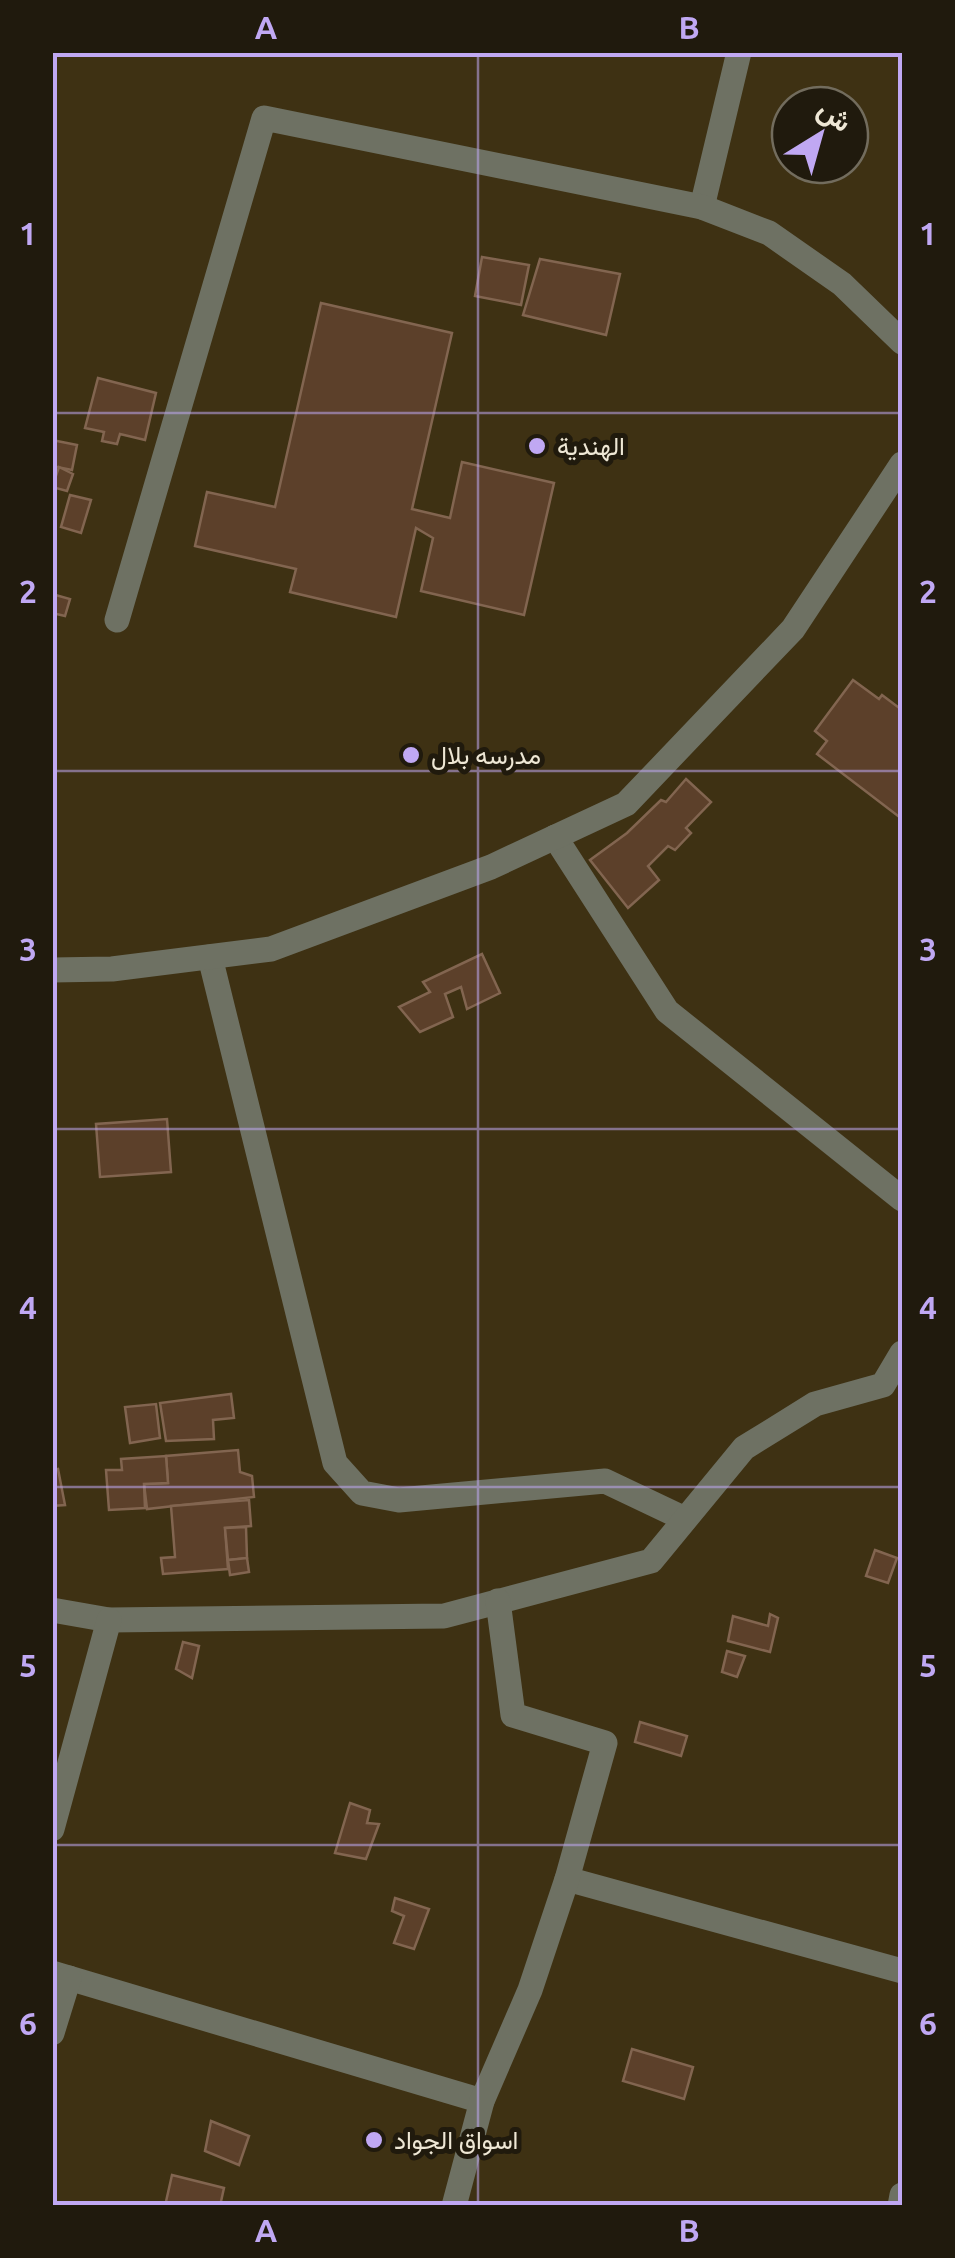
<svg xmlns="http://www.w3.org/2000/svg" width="955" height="2258" viewBox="0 0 955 2258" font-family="Ubuntu,Vazirmatn,sans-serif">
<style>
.building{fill:#5c402a;stroke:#826550;stroke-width:2.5}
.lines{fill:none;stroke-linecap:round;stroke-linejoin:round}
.minor{stroke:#6e7163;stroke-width:25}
.grid{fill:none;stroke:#c0a8f3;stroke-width:2.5;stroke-opacity:0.55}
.poi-dot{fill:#c0a8f3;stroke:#201a0d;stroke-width:4}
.labels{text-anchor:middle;stroke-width:10;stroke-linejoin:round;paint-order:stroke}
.poi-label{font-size:25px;fill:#eee7d5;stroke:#201a0d;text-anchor:start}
.neatline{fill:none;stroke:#c0a8f3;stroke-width:4}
.grid-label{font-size:32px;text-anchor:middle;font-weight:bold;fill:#c0a8f3}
</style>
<rect width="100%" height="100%" fill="#3e3113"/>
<g class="building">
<polygon points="482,257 529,265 521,305 475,296"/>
<polygon points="540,259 620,274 606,335 523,315"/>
<polygon points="321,303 452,333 412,509 450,518 462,462 554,483 524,615 421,591 433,538 416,528 396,617 290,592 296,569 195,546 207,492 275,507"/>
<polygon points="98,378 156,393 145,440 120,434 117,444 102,441 104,432 85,428"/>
<polygon points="52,440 77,445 72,470 52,466"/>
<polygon points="59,467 73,474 67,491 52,487"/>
<polygon points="70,495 91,500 81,533 61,527"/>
<polygon points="52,594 70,599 65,616 52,613"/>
<polygon points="853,680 879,699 882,695 902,710 902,819 817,754 827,741 815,731"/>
<polygon points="686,779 711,802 686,828 691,833 675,850 668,846 648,866 659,880 628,908 590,860 627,833 661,800 666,802"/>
<polygon points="482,954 500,993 467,1009 461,987 445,994 453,1017 420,1032 399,1007 430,992 423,982"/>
<polygon points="167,1119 171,1172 100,1177 96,1124"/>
<polygon points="231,1394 234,1418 213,1420 214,1439 166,1441 160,1403"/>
<polygon points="156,1404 160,1438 130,1443 125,1407"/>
<polygon points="238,1450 240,1472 252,1476 254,1497 147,1509 144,1484 168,1483 166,1456"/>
<polygon points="166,1456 168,1483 144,1484 145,1508 109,1510 106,1470 122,1470 121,1459"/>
<polygon points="58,1469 65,1505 52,1506 52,1470"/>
<polygon points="249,1500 251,1526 225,1528 228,1569 163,1574 161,1558 175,1557 171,1506"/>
<polygon points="246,1527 247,1558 228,1560 225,1528"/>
<polygon points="875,1550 897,1558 888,1583 866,1576"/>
<polygon points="247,1558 249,1572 230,1575 228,1560"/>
<polygon points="770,1614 778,1618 770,1652 728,1641 733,1616 768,1626"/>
<polygon points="183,1642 199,1646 192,1678 176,1669"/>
<polygon points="727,1651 745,1656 737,1677 722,1672"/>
<polygon points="640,1722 687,1736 681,1756 635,1742"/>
<polygon points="350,1803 370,1810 367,1823 379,1824 366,1859 335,1853"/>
<polygon points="395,1898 429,1909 414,1949 394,1943 404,1916 392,1911"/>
<polygon points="632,2049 693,2067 684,2099 623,2081"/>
<polygon points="211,2121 249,2136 239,2165 205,2151"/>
<polygon points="172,2175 224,2188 220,2206 165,2206"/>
</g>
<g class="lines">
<g class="minor">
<polyline points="702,207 739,52"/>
<polyline points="117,620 264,118 702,207 769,233 842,284 902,342"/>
<polyline points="555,837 667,1011 902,1199"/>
<polyline points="210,957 335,1463 362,1493 399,1500 605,1481 685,1519"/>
<polyline points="52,970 112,969 271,949 491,867 626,804 793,629 902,464"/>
<polyline points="52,1610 109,1620 444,1616 651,1561 744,1448 815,1404 883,1385 902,1353"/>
<polyline points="52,1829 109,1620"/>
<polyline points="567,1879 902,1971"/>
<polyline points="52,1973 482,2101"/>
<polyline points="52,2033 69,1978"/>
<polyline points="454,2206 482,2101 530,1990 567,1879 605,1743 513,1715 498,1601"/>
<polyline points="900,2206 902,2195"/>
</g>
</g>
<path class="grid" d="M478,52V2206M52,413H902M52,771H902M52,1129H902M52,1487H902M52,1845H902"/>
<g class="poi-dot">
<circle cx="537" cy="446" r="10"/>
<circle cx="411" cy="755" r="10"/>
<circle cx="374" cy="2140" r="10"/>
</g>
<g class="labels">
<g class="poi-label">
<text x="557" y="455">الهندية</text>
<text x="431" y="764">مدرسه بلال</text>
<text x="394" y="2149">اسواق الجواد</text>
</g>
</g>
<rect width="955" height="2258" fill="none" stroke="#201a0d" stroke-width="110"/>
<g transform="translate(820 135) rotate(37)"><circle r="48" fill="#201a0d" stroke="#726c5d" stroke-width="2.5"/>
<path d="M0-8L18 38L0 25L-18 38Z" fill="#c0a8f3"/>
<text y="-15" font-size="28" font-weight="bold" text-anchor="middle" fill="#eee7d5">ش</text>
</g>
<rect x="55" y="55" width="845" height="2148" class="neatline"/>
<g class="grid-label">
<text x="266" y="39">A</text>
<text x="689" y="39">B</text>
<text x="28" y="245">1</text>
<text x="928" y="245">1</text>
<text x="28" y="603">2</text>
<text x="928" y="603">2</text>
<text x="28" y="961">3</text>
<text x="928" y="961">3</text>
<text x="28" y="1319">4</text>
<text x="928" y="1319">4</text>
<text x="28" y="1677">5</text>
<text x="928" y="1677">5</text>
<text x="28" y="2035">6</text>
<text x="928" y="2035">6</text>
<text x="266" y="2242">A</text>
<text x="689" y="2242">B</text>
</g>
</svg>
